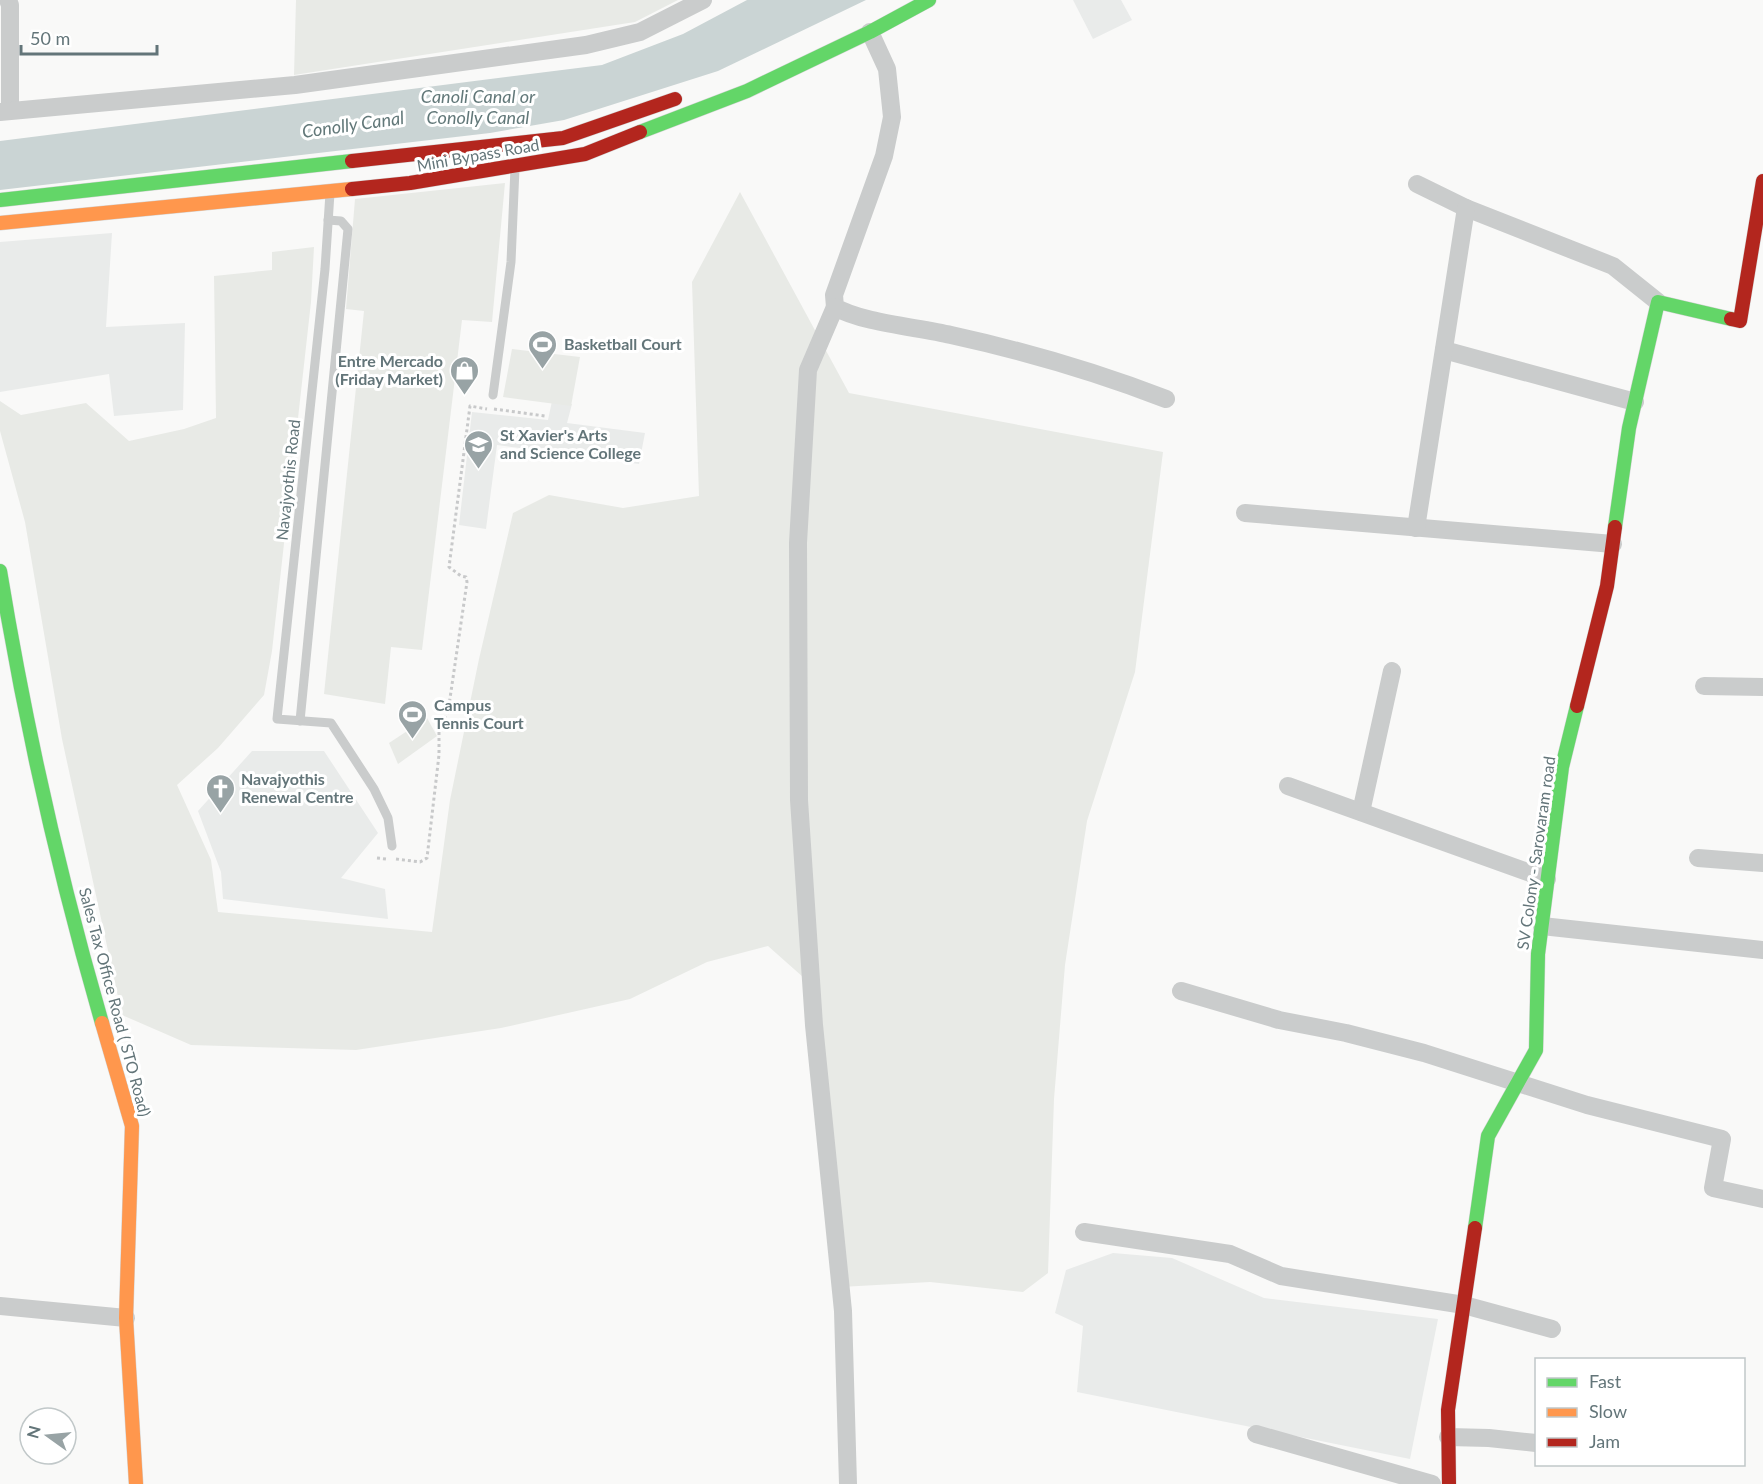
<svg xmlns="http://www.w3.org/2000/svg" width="1763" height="1484" viewBox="0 0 1763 1484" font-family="Lato,sans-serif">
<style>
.built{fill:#e9ebea}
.green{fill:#e8eae6}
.water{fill:#cad4d4}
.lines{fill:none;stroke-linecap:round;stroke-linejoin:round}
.fast-casing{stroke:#d4d5d5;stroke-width:15}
.slow-casing{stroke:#d4d5d5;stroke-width:15}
.jam-casing{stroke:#d4d5d5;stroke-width:15}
.path{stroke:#c8c9ca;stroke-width:3;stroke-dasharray:3 3;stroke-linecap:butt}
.lane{stroke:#cacccc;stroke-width:9}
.street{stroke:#cacccc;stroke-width:18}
.fast{stroke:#63d668;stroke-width:14}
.slow{stroke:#ff974d;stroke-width:14}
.jam{stroke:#b3261e;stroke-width:14}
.labels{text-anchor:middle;stroke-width:6;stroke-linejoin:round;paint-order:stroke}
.street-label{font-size:16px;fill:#637579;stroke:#fff}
.poi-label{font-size:16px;font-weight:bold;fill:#637579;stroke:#fff;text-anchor:start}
.water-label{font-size:18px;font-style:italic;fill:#627879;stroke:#fff}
</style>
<rect width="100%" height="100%" fill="#f9f9f8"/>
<g class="built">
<polygon points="1073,0 1121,0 1132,20 1093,39"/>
<polygon points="112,233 106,327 185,323 183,410 114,416 109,374 0,392 0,242"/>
<polygon points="552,401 572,404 567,423 645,433 639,464 497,445 486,529 459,525 472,412 548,420"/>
<polygon points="252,751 324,751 378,833 341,878 385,889 388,919 223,899 221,872 198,811"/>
<polygon points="1113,1253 1172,1258 1264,1298 1438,1319 1410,1459 1077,1392 1083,1326 1055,1313 1066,1270"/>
</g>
<g class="green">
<polygon points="296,0 678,0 635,22 294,75"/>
<polygon points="505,183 492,322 462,320 422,650 391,647 385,704 324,694 364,311 346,309 355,199"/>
<polygon points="740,192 849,393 1163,452 1135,672 1087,821 1065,965 1054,1099 1048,1273 1023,1292 930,1282 841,1287 812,985 768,946 707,962 630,999 501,1028 356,1050 191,1045 122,1015 62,739 25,522 0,431 0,401 21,415 86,403 129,441 184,429 216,418 214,276 272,270 272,252 314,247 311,302 272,651 264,695 218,748 177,785 211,860 218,912 432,932 450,800 479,659 513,513 549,495 623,508 699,496 692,282"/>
<polygon points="512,349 580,357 571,406 503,397"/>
<polygon points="427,718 437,736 398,764 389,743"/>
</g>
<polygon class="water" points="747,0 866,0 718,71 564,120 490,133 0,190 0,141 602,65 683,34"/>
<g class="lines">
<defs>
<g id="fast">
<polyline points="640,132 747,91 870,32 929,0"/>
<polyline points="0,200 352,161"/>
<polyline points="1615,527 1629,428 1658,302 1731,319"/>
<path d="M0,571C25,723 59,875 102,1023"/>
<polyline points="1475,1228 1488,1136 1536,1050 1538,954 1562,767 1577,706"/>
</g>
<g id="slow">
<polyline points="0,223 352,189"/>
<polyline points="102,1023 132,1126 126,1318 136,1484"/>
</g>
<g id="jam">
<polyline points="352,161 563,138 675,99"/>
<polyline points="352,189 410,183 585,154 640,132"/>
<polyline points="1731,319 1740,321 1763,181"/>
<polyline points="1577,706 1607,586 1615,527"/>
<polyline points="1449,1484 1448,1410 1475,1228"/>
</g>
</defs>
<use href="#fast" class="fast-casing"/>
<use href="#slow" class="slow-casing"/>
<use href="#jam" class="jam-casing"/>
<g class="path">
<polyline points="494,409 545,416"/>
<polyline points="377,858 386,859"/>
<polyline points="396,859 420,862 427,858 439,755 439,726 448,712 467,582 466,577 461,576 449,567 470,406 487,409"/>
</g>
<g class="lane">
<polyline points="330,193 325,269 277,719 331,723 374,789 388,818 392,846"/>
<polyline points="493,395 511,262 515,168"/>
<polyline points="300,721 348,229 341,221 328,220"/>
</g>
<g class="street">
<polyline points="8,0 10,5 10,110"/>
<path d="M870,32L887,69L892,117L884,156L834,295L835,307C862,323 918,327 951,335C1024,351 1096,372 1166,399"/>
<polyline points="0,112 295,85 586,45 640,32 703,0"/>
<polyline points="1417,184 1466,208 1613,266 1658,302"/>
<polyline points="835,307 808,370 798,543 799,800 814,1025 843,1311 848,1484"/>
<polyline points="1444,350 1635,402"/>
<polyline points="1245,513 1613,544"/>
<polyline points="1416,528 1466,208"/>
<polyline points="1704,686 1763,687"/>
<polyline points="1288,786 1547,879"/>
<polyline points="1361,812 1392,671"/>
<polyline points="1698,858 1763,863"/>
<polyline points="1542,926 1763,950"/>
<polyline points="1181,991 1279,1020 1346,1033 1424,1053 1587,1105 1722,1139 1713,1188 1763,1199"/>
<polyline points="1084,1232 1230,1254 1281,1276 1464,1305 1552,1329"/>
<polyline points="0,1306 126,1318"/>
<polyline points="1256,1434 1432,1484"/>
<polyline points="1448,1437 1489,1438 1536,1443"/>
</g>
<use href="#fast" class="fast"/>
<use href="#slow" class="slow"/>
<use href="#jam" class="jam"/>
</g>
<defs>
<symbol id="stadium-pin" viewBox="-11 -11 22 30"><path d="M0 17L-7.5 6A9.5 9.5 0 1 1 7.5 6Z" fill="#98a3a5" stroke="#fff"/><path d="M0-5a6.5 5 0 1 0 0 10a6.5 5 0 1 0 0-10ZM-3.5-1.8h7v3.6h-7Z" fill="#fff"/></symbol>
<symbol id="shop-pin" viewBox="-11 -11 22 30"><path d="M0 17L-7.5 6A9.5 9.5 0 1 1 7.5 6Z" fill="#98a3a5" stroke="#fff"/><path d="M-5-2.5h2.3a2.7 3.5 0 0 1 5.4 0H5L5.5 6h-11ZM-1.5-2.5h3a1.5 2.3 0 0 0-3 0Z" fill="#fff"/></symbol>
<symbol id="university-pin" viewBox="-11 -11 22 30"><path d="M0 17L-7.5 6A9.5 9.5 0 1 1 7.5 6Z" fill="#98a3a5" stroke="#fff"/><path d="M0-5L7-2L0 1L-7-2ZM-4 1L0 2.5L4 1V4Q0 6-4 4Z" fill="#fff"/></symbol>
<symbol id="church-pin" viewBox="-11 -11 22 30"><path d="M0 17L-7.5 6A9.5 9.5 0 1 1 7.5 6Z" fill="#98a3a5" stroke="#fff"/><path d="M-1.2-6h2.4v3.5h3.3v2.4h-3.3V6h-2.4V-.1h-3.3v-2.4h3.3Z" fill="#fff"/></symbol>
</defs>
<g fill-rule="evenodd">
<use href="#stadium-pin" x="526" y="328" width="33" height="45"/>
<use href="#shop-pin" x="448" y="354" width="33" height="45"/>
<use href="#university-pin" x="462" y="428" width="33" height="45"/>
<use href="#stadium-pin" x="396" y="698" width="33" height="45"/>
<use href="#church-pin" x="204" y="772" width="33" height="45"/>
</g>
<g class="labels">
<g class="street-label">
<text transform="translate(478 155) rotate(-10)" y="6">Mini Bypass Road</text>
<text transform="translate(288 480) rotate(-84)" y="6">Navajyothis Road</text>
<text transform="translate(1536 853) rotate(-82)" y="6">SV Colony - Sarovaram road</text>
<text transform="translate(115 1002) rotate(75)" y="6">Sales Tax Office Road ( STO Road)</text>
</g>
<g class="poi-label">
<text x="564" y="350">Basketball Court</text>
<text x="443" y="367" text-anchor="end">Entre Mercado<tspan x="443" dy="18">(Friday Market)</tspan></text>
<text x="500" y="441">St Xavier's Arts<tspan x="500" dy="18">and Science College</tspan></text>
<text x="434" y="711">Campus<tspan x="434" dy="18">Tennis Court</tspan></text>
<text x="241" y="785">Navajyothis<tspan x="241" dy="18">Renewal Centre</tspan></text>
</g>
<g class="water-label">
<text x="478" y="103">Canoli Canal or<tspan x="478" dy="21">Conolly Canal</tspan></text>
<text transform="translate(353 125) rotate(-8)" y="6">Conolly Canal</text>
</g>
</g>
<rect x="1535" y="1358" width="210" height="108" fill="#ffffff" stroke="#c1c8c9" stroke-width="1.5"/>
<rect x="1547" y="1378" width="30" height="9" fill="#63d668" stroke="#c1c8c9" stroke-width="1.5"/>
<text x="1589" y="1388" font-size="18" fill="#637579">Fast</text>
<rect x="1547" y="1408" width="30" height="9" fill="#ff974d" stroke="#c1c8c9" stroke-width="1.5"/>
<text x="1589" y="1418" font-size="18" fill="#637579">Slow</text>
<rect x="1547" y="1438" width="30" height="9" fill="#b3261e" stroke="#c1c8c9" stroke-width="1.5"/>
<text x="1589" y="1448" font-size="18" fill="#637579">Jam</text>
<g transform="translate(48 1436) rotate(285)"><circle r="28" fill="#ffffff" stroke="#c1c8c9" stroke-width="1.5"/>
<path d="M0-4.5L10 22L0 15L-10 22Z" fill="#98a3a5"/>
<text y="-9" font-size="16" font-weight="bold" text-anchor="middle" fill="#637579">N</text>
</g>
<path d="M21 45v9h136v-9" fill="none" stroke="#637579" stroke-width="3"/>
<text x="30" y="45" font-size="18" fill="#637579" stroke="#ffffff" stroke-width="4.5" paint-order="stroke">50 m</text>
</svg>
